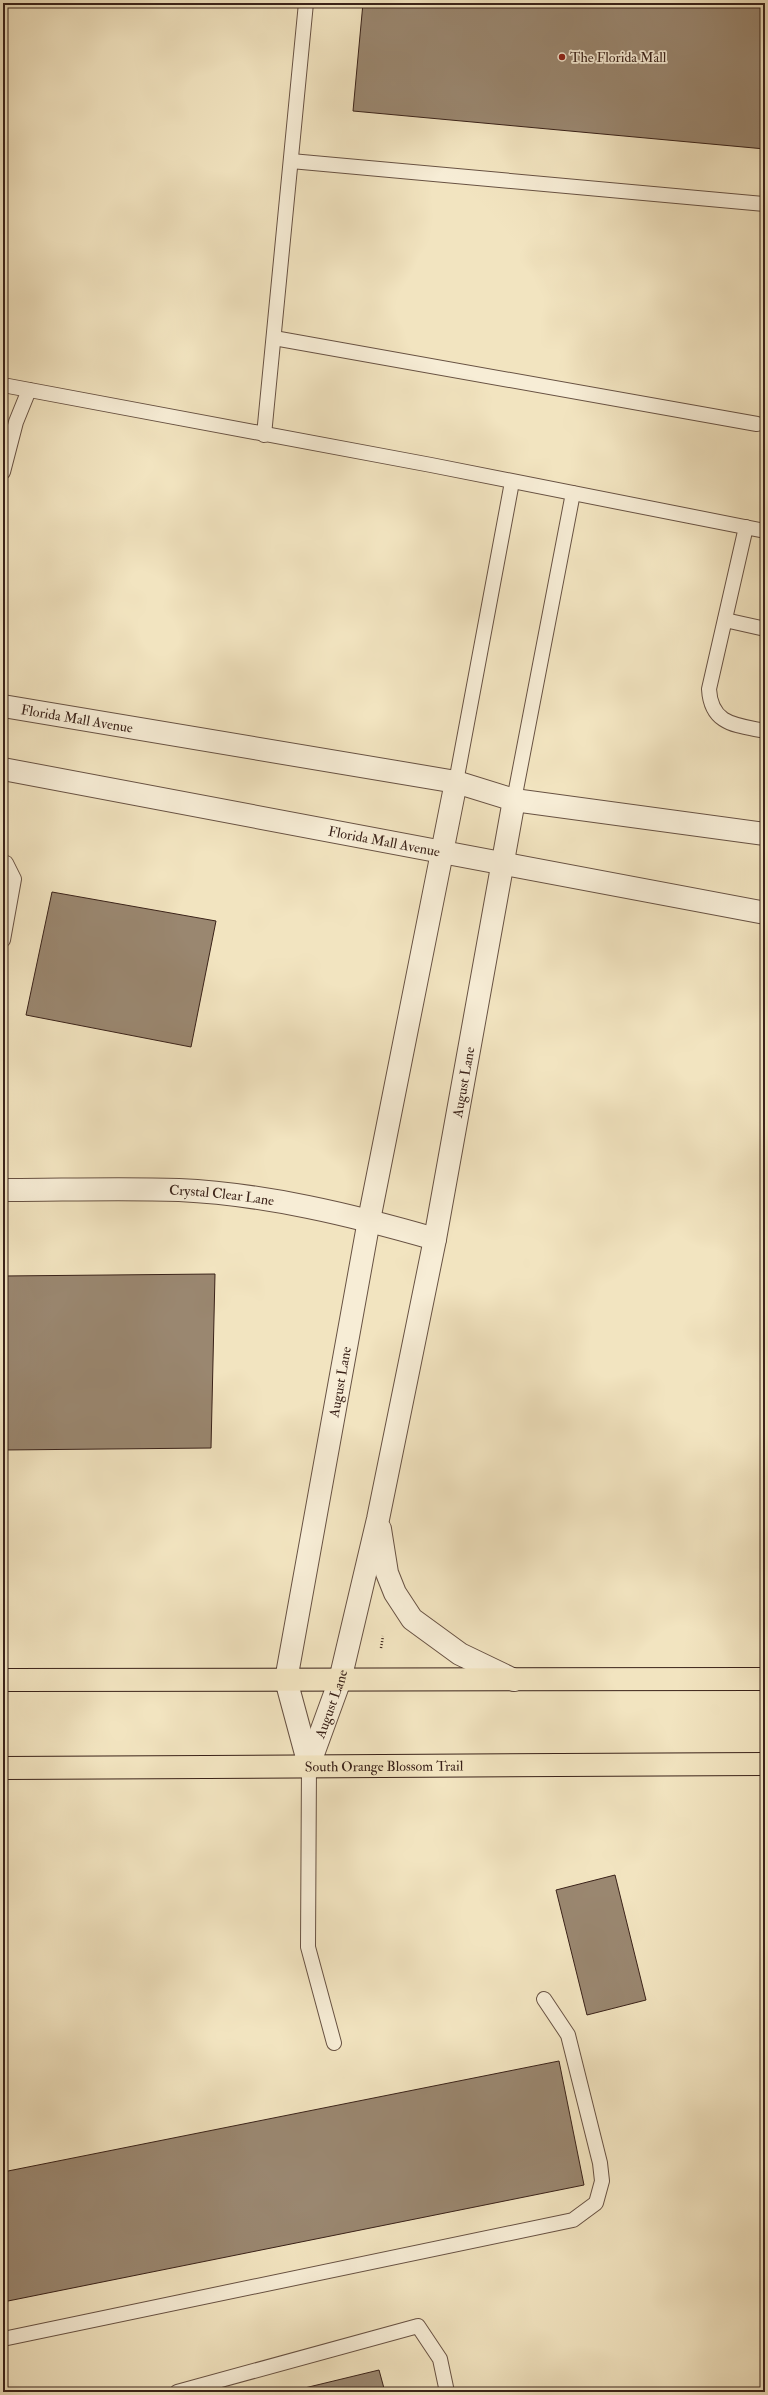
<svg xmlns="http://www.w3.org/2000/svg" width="768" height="2395" viewBox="0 0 768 2395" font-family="'IM FELL Double Pica',serif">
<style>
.building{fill:#9a8770;stroke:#3a2219}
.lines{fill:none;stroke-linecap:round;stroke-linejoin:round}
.service-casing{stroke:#685243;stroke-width:16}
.minor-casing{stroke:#685243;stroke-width:24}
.primary-casing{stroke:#3a2219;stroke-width:24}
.path{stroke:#3a2219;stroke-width:2.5;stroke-dasharray:1 2;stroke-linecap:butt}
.service{stroke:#f7edd6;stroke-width:14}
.minor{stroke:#f7edd6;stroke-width:22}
.primary{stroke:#f2e4c0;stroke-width:22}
.poi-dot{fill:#8f2418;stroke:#f7edd6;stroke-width:1.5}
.labels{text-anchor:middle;stroke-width:3.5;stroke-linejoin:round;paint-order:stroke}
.poi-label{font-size:14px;fill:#3a2219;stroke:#f7edd6;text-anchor:start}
.street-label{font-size:14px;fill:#3a2219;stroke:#f7edd6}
</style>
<rect width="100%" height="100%" fill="#f2e4c0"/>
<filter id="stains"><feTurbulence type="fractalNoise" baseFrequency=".005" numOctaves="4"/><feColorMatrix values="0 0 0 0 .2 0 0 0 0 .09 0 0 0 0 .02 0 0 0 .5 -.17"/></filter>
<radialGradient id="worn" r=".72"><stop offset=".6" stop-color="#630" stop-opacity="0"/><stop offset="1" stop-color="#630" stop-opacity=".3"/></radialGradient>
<g class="building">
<polygon points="363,3 765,3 765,149 353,111"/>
<polygon points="52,892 216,921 191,1047 26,1015"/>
<polygon points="215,1274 211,1448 3,1450 3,1276"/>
<polygon points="615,1875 646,2000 587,2015 556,1890"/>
<polygon points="559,2061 584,2185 3,2302 3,2172"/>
<polygon points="379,2370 385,2392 288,2392"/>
</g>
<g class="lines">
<defs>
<g id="service">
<polyline points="291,161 765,204"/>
<polyline points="274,338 757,424"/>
<polyline points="3,385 431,465 765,531"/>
<polyline points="264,435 306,3"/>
<polyline points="3,472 16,422 29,390"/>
<path d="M746,527L709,689C711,725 736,725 765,731"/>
<polyline points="725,620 765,629"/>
<polyline points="456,782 512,482"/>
<polyline points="514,800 573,493"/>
<polyline points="3,862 6,863 14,879 3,940"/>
<polyline points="309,1765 308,1947 334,2043"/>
<polyline points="3,2339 573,2220 596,2203 602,2181 600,2163 568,2035 544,1999"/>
<polyline points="177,2392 418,2326 440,2359 447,2392"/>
</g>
<g id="minor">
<path id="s1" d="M3,706L456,782L514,800L765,834"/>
<path id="s2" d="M3,769L765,913"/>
<path id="s3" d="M3,1190C62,1190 121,1188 179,1190C265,1194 352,1215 435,1239"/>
<polyline points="380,1529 387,1573 395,1593 412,1619 460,1654 514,1680"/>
<path id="s4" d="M309,1765L286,1680L369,1220L456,782"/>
<path id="s5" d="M309,1765L340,1680L378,1519L435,1239L514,800"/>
</g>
<g id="primary">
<polyline points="3,1680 765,1679"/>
<path id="s6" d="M3,1768L765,1764"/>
</g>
</defs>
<use href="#service" class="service-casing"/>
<use href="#minor" class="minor-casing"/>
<use href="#primary" class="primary-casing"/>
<polyline class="path" points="381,1648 383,1636"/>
<use href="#service" class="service"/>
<use href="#minor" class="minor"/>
<use href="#primary" class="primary"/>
</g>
<circle class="poi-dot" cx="562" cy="57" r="4"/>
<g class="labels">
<g class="poi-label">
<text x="570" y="62">The Florida Mall</text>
</g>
<g class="street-label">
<text dy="5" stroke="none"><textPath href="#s1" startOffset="75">Florida Mall Avenue</textPath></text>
<text dy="5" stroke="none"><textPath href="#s2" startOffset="388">Florida Mall Avenue</textPath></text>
<text dy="5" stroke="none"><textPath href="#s5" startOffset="701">August Lane</textPath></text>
<text dy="5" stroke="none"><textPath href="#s3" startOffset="219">Crystal Clear Lane</textPath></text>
<text dy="5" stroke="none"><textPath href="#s4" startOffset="391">August Lane</textPath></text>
<text dy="5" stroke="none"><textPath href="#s5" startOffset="65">August Lane</textPath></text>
<text dy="5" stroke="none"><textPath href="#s6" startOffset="381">South Orange Blossom Trail</textPath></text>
</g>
</g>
<rect width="768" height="2395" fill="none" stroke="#f2e4c0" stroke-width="16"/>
<rect x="4" y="4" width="760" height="2387" fill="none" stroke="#3a2219" stroke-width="2"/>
<rect x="8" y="8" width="752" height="2379" fill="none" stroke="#3a2219"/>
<rect width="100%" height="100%" filter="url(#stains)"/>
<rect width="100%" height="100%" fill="url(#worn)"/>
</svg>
